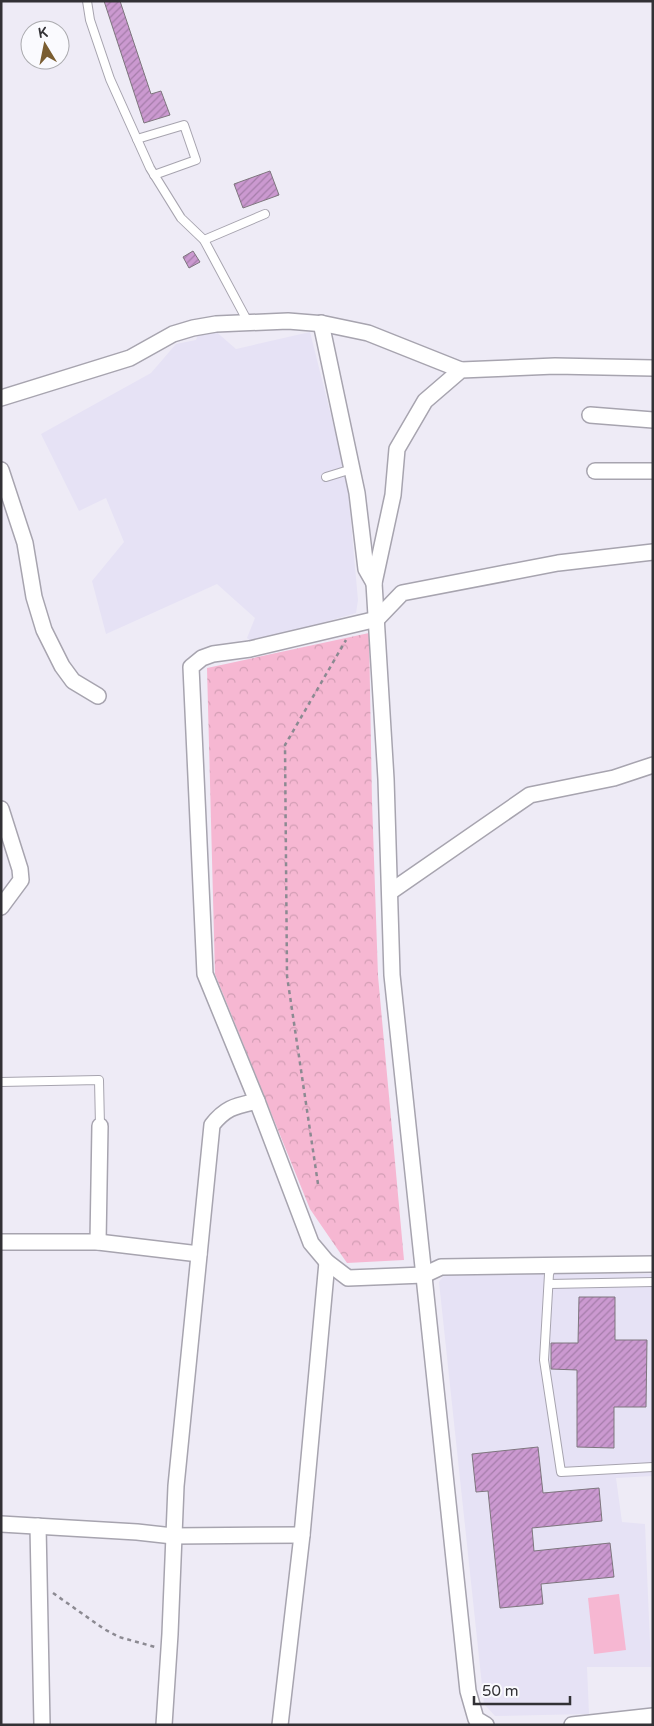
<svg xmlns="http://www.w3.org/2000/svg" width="654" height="1726" viewBox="0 0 654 1726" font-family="'Varela Round',sans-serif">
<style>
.built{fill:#e6e2f5}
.park{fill:url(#park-crowns)}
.pitch{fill:#f6b7d2}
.building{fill:url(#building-hatch);stroke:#7e767e}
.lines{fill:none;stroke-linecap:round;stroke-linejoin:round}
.service-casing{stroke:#a7a4af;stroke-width:10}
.minor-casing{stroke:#a7a4af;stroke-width:18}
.path{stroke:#8c8a92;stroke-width:2.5;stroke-dasharray:4 4;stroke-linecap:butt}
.service{stroke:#fff;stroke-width:8}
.minor{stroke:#fff;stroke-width:15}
</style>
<defs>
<pattern id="park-crowns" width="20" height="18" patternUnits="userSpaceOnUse" patternTransform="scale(1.25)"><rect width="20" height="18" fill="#f6b7d2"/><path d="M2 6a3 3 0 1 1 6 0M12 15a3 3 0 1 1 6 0" fill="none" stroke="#d39eb5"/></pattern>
<pattern id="building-hatch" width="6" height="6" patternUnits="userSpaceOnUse" patternTransform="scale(1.25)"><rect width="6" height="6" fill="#cb99d0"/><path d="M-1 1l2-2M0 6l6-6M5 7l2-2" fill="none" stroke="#a57daa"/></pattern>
</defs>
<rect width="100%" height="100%" fill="#eeebf6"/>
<g class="built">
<polygon points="213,329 236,349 310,332 347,479 358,600 356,613 253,643 247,638 255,618 217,584 106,634 92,581 124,542 106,498 79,511 41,434 151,373 176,344 196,340 200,331"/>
<polygon points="445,1274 653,1274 653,1476 616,1478 622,1522 645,1524 651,1667 587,1667 589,1714 495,1716 484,1704 439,1282"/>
</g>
<polygon class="park" points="369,633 372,801 378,976 404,1260 347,1263 310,1209 215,974 207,668"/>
<polygon class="pitch" points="619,1594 626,1650 594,1654 588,1598"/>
<g class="building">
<polygon points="104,1 120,1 151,94 161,91 170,115 144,123"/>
<polygon points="270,171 279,195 243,208 234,184"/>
<polygon points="193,251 200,262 189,268 183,257"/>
<polygon points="579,1297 615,1297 615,1340 647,1340 646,1407 614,1407 614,1448 577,1447 577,1370 551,1369 551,1343 578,1343"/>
<polygon points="538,1447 543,1493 599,1488 602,1521 532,1528 534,1551 610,1543 614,1577 541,1584 543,1604 500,1608 488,1491 476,1492 472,1454"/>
</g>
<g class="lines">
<defs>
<g id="service">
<polyline points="87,1 90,20 110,79 150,168 181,218 204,240 248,322"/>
<polyline points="137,139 184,125 196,160 154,175"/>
<polyline points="204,240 265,214"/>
<polyline points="326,477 352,469"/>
<polyline points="1,1082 99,1080 100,1126"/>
<polyline points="552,1266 549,1274 544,1360 561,1472 653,1467"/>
<polyline points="549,1284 653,1282"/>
</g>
<g id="minor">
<polyline points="321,323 357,493 366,569 374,583"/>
<polyline points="1,398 130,358 173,334 193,328 216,324 288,321 325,324 368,333 461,370"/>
<polyline points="590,415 653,420"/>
<polyline points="1,470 25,543 34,597 44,630 62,666 73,681 98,696"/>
<polyline points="595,471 653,471"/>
<polyline points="653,552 558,563 402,593 377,619 250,649 213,654 202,658 191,667 205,974 257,1101 311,1243 327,1262 348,1278 424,1275 441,1267 653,1264"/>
<polyline points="1,809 20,869 21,880 1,907"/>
<polyline points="390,892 530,795 614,778 653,765"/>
<polyline points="1,1242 98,1242 199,1254"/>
<polyline points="98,1242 100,1126"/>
<polyline points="1,1524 137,1532 173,1536 302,1535"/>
<polyline points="38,1526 42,1725"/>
<path d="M164,1725L170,1634L176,1486L212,1125C226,1107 236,1106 257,1101"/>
<polyline points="280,1725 302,1535 327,1262"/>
<polyline points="486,1725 476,1719 468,1691 392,975 386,779 374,583 393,495 397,449 425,401 461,370 555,366 653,368"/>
<polyline points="572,1725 653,1716"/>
</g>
</defs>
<use href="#service" class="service-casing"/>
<use href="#minor" class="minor-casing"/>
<g class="path">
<polyline points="318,1184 287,976 285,745 346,640"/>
<polyline points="53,1593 104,1629 119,1637 155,1647"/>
</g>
<use href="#service" class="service"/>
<use href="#minor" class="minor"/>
</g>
<rect width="654" height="1726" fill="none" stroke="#323135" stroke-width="5"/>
<g transform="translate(45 45) rotate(350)"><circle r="24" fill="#fafafe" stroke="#aaaaae"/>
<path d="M0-4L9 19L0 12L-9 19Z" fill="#7a5d31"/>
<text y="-8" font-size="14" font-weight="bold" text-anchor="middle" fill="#323135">K</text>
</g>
<path d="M474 1696v8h96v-8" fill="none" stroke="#323135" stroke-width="2.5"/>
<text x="482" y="1696" font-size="15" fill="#323135" stroke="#fafafe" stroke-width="4" paint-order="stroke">50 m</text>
</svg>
